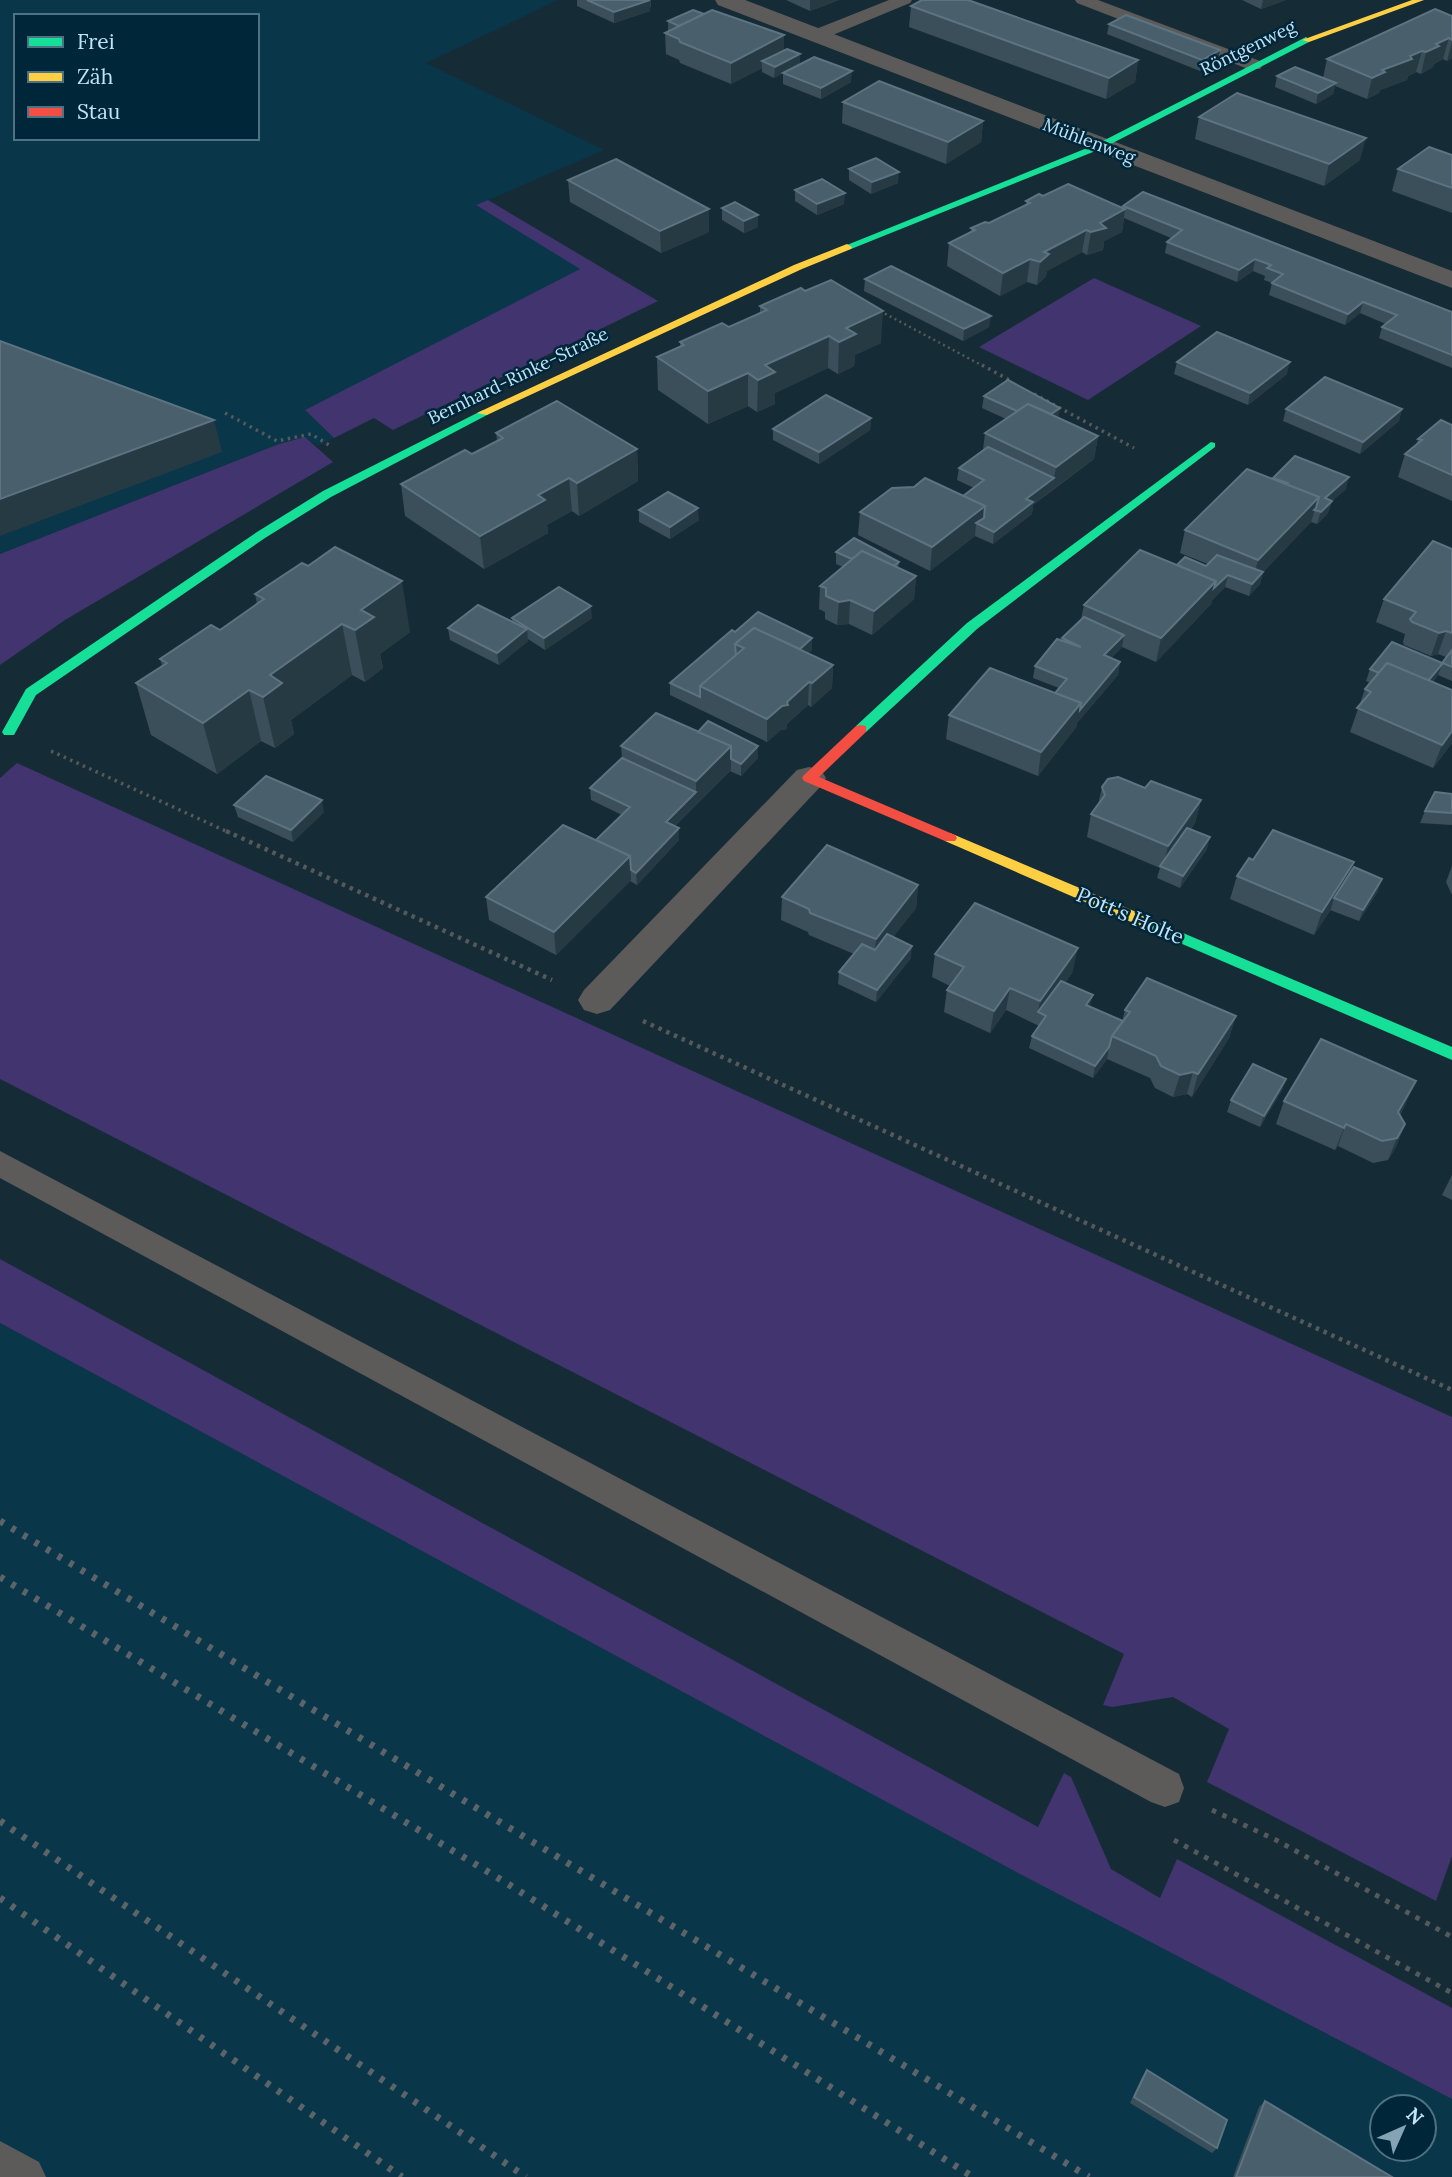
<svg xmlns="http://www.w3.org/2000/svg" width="1452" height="2177" viewBox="0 0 1452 2177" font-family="Lora,serif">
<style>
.built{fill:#093649;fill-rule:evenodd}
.green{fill:#41346f}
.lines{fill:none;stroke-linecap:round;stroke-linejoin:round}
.path-far3{stroke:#56595b;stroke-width:2.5;stroke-dasharray:2 3.5;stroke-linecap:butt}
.path-far2{stroke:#56595b;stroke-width:3.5;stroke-dasharray:2.5 4.5;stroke-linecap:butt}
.path-far1{stroke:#56595b;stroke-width:4.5;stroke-dasharray:3.5 5;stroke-linecap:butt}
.path{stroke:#56595b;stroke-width:5;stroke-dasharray:4.5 7;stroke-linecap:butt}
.lane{fill:#5d5b59;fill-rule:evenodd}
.street{fill:#5d5b59;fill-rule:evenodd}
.fast{fill:#16e098;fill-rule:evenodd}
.slow{fill:#ffcf43;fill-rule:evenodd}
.jam{fill:#f24e42;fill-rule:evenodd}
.rail{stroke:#5c6469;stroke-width:7;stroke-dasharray:4.5 9;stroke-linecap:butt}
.wall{fill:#3b4f5a}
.shaded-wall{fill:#263a44}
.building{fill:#495f6b;stroke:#5c7481;stroke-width:2}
.labels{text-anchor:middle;stroke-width:5;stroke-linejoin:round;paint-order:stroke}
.far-street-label{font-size:18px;fill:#c0e3f8;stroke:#002639}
.street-label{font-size:21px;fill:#c0e3f8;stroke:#002639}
</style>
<rect width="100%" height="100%" fill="#152c36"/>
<g class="built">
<path d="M0,0H558L426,63L604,150L477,205L581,269L305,410L334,438L318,446L305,437L279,444L0,554ZM16,16H257V138H16Z"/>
<path d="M0,1323L1018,1873L1452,2099V2177H0ZM1382,2107H1424V2149H1382Z"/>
</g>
<g class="green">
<polygon points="488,200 658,301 393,430 374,418 334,438 305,410 580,269 476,205"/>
<polygon points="1094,278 1201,326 1088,400 979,347"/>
<polygon points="305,437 333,462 65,620 0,665 0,554 279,444"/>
<polygon points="17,763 1452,1417 1452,1856 1436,1901 1207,1782 1229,1729 1173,1697 1112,1707 1103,1705 1124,1654 0,1079 0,778"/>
<polygon points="0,1259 1038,1827 1064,1773 1071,1777 1111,1869 1160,1898 1177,1859 1452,2008 1452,2099 1018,1873 0,1323"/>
</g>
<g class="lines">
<polyline class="path-far3" points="880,311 985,367"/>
<g class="path-far2">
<polyline points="982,365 1011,381"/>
<polyline points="1034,394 1134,448"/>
<polyline points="225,413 277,441 311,434 329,445"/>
<polyline points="51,751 230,833"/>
</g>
<g class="path-far1">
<polyline points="226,831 552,980"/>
<polyline points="643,1021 1452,1390"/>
</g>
<g class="path">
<polyline points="1212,1810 1276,1840 1452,1937"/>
<polyline points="1174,1840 1452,1993"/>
</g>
<g class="lane">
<polygon points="889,0 912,0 910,3 823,39 811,39 809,35 811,31"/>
<polygon points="1075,0 1098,0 1260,61 1263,65 1260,69 1248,69 1077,3"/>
<polygon points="0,1151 1179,1774 1184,1788 1179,1802 1165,1807 1151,1802 0,1178"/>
<polygon points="0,2141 39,2162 46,2177 0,2177"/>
</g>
<g class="street">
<polygon points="715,0 745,0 1452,271 1452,288 718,5"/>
<polygon points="809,767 821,770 826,778 821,786 610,1010 597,1014 584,1010 578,1000 584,990 797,770"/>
</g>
<g class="fast">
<polygon points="1306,37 1310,40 1309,42 1103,148 851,249 842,247 1097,144"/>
<polygon points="483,410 489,413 487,415 331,497 265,538 36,695 14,735 4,735 2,732 26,689 257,532 323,491"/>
<polygon points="1211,442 1215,443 1215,447 977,629 866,732 856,732 856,726 967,623"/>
<polygon points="1143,916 1452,1047 1452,1060 1138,925 1136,921"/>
</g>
<g class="slow">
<polygon points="1412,0 1424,0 1309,42 1302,40"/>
<polygon points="847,244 852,247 851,249 802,269 487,415 477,413 794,265"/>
<polygon points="950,833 1148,917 1150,921 1143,926 1138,925 945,841 943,838"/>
</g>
<polygon class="jam" points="861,725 866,726 866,732 819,777 955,835 957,838 955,841 945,841 804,781 802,778 804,775 856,726"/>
<g class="rail">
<polyline points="0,1521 1089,2177"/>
<polyline points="0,1577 508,1884 973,2177"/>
<polyline points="0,1821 526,2177"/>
<polyline points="0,1898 402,2177"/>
</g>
</g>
<g class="wall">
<polygon points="577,0 651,0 651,6 650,7 650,11 614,23 577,6"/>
<polygon points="786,0 839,0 810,11"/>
<polygon points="1242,0 1286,0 1261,9"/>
<polygon points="911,6 1138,60 1135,82 1106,99 909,27"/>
<polygon points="704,14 784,35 784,50 800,64 851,82 821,99 783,84 783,73 774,78 762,72 762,68 731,84 680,63 679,60 666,54 665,33 668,32 668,21"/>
<polygon points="1452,15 1452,58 1447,61 1443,59 1434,64 1433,67 1421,74 1416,72 1408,76 1407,80 1380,90 1379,93 1367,99 1335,86 1333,94 1316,104 1275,87 1277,76 1323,78 1327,59"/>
<polygon points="1109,24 1218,61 1200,71 1107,34"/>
<polygon points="843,102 983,121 981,142 946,164 842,123"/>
<polygon points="1199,117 1360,160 1324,186 1195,139"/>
<polygon points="1452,155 1452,213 1392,191 1398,169"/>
<polygon points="849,169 898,183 871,194 849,180"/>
<polygon points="568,180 709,209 709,232 661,253 570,202"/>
<polygon points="795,190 844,204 817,215 795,201"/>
<polygon points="1043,196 1122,208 1123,206 1452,312 1452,368 1379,338 1382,327 1386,324 1360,313 1345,325 1269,295 1272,283 1264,280 1265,276 1253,271 1237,282 1165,253 1167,242 1171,238 1124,218 1122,232 1104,241 1103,250 1087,255 1082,252 1047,271 1046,276 1037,285 1027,282 1000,296 947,266 949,243 971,232 971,228 989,223 1026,205 1026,201"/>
<polygon points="722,208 758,227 744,233 722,220"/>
<polygon points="865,279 989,327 963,341 864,291"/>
<polygon points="760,306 881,343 855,355 854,366 838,374 828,368 775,393 775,404 757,412 748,406 708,424 658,390 657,357 680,347 680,342 729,327 760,313"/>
<polygon points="1177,362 1287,374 1248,405 1174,374"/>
<polygon points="984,396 1060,408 1058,418 1098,436 1094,459 1033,505 1032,514 993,544 975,536 930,571 858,535 860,512 963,496 974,488 957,480 959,468 983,450 985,433 1006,419 982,408"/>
<polygon points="1286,409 1402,409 1399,421 1360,454 1283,421"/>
<polygon points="871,418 870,430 819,464 773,440 773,429"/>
<polygon points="1452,425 1452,501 1398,477 1405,454 1416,445 1418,439"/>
<polygon points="496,433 637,449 638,481 579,516 572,511 547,525 548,533 484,569 405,516 401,484 472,454 497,441"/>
<polygon points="1273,478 1346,489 1332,501 1328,513 1317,524 1311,522 1263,572 1260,584 1249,596 1225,587 1212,600 1211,604 1156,662 1122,647 1111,658 1120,662 1118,675 1077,723 1077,726 1038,776 946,739 949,715 1055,693 1059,688 1033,678 1035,666 1062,641 1062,638 1081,619 1084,605 1177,565 1206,566 1208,564 1180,553 1185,530 1273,479"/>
<polygon points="639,510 699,520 670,539 639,522"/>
<polygon points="1452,549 1452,681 1438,675 1433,682 1452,743 1433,768 1350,732 1365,689 1370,683 1366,681 1370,669 1442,663 1446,657 1438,654 1431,656 1404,645 1403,642 1405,634 1376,622 1384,599"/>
<polygon points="836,552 899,562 898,568 916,576 914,599 872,635 849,624 837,625 825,619 825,612 819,609 820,586 843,567 836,564"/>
<polygon points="255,594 410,632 380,654 383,668 365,682 352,675 291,720 294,734 275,748 261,741 217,774 151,735 136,683 162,666 160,659 220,630 257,604"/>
<polygon points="512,618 592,618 545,650 528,639 528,641 499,665 450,640 448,628 512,622"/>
<polygon points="732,630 812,650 808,653 833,665 832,688 811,707 808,705 787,724 787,729 781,730 767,742 670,695 670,683"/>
<polygon points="621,746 758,758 741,776 730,771 675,826 679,840 637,885 630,881 556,955 489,920 486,897 596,840 622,815 591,800 590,788 622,758"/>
<polygon points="1102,787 1145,788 1201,800 1195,823 1191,829 1207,849 1180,888 1157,878 1160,868 1087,837 1091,814 1098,805"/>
<polygon points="1452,794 1452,825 1420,823 1425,811"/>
<polygon points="234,805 324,812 293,842 238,817"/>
<polygon points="1253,860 1354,862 1349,875 1378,891 1359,921 1330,910 1331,909 1314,935 1230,899 1237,876"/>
<polygon points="1452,866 1452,895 1446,882"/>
<polygon points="918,885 916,908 893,937 911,958 876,1002 838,984 839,972 854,954 809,935 808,932 781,920 782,897"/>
<polygon points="935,954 1073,971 1065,983 1090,1007 1122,1021 1125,1010 1236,1016 1229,1038 1192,1097 1187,1094 1173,1097 1155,1088 1150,1078 1107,1059 1093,1078 1029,1048 1032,1036 1039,1026 1006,1010 990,1033 944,1012 947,990 950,986 932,977"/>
<polygon points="1286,1079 1282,1090 1260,1127 1227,1112 1231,1100"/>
<polygon points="1284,1101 1406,1103 1400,1115 1405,1124 1396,1147 1388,1160 1373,1163 1338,1146 1335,1150 1276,1124"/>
<polygon points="1452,1175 1452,1200 1442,1195"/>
<polygon points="1147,2070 1217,2148 1212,2153 1130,2103 1142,2077"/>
<polygon points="1265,2101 1392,2177 1233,2177 1259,2107"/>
</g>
<g class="shaded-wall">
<polygon points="645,0 651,0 650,11 614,23 614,12"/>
<polygon points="810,0 839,0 810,11"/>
<polygon points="1263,0 1286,0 1261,9"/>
<polygon points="784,35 784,56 762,61 762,68 731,84 731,63"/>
<polygon points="1449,38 1443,59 1434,64 1433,67 1421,74 1426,52 1436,44"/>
<polygon points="1452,41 1452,58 1447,61"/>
<polygon points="1220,50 1218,61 1200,71 1202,60"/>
<polygon points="1422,51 1416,72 1408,76 1407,80 1380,90 1379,93 1367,99 1372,78 1382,70"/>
<polygon points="800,54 800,65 774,78 775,67"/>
<polygon points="1138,60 1135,82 1106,99 1109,78"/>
<polygon points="852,71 851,82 821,99 821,88"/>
<polygon points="1336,83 1333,94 1316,104 1318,93"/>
<polygon points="983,121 981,142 946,164 948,142"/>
<polygon points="1366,138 1360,160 1324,186 1329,164"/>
<polygon points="899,172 898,183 871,194 872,182"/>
<polygon points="845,193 844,204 817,215 817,204"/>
<polygon points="709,209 709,232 661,253 660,231"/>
<polygon points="1125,209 1122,232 1104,241 1103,250 1087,255 1091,232 1100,223"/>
<polygon points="758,215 758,227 744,233 744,221"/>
<polygon points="1086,230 1082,252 1047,271 1046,276 1037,285 1040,262 1044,252"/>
<polygon points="1030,259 1027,282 1000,296 1003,273"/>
<polygon points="1255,259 1253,271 1237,282 1239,270"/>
<polygon points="1363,302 1360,313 1345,325 1348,314"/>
<polygon points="883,311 881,343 855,355 854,366 838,374 839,342 846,328"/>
<polygon points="991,316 989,327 963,341 964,329"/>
<polygon points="829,336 828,368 775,393 775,404 757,412 758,380 765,365"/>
<polygon points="1290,362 1287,374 1248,405 1250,393"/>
<polygon points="748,373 748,406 708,424 708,391"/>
<polygon points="1060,408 1058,420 1040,421"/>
<polygon points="1402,409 1399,421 1360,454 1363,442"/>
<polygon points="871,418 870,430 819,464 819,452"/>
<polygon points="214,420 222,452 0,536 0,499"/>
<polygon points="1098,436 1094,459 1052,490 1056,467"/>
<polygon points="637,449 638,481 579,516 577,483"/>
<polygon points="1349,477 1346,489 1332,501 1328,513 1317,524 1325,498"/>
<polygon points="569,478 572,511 547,525 548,533 484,569 480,536 538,495"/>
<polygon points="1054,478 1052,490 1033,505 1032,514 993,544 994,532 1026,499"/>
<polygon points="1319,497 1311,522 1252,583 1258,560"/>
<polygon points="985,506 983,526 976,523 975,536 930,571 932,547"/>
<polygon points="698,508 699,520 670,539 670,527"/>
<polygon points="1263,572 1260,584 1249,596 1252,584"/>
<polygon points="1228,575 1225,587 1212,600 1211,604 1156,662 1161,638 1216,581"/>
<polygon points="916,576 914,599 872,635 874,611"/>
<polygon points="402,581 410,632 380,654 383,668 365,682 355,630 361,610"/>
<polygon points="850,600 849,624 837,625 839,602"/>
<polygon points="591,606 592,618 545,650 544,638"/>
<polygon points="342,624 352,675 291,720 294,734 275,748 263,697 270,675"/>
<polygon points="527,629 528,641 499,665 497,653"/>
<polygon points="1446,631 1438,654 1431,656 1439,633"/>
<polygon points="1124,635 1122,647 1101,667 1104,655"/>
<polygon points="812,638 812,650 791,669 792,656"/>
<polygon points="1120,662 1118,675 1077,723 1077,726 1038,776 1041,752 1081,703"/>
<polygon points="1443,663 1438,675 1416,702 1421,690"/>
<polygon points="833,665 832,688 811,707 812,683"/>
<polygon points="809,682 808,705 787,724 787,729 781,730 767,742 767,719"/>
<polygon points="249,690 261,741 217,774 203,723"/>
<polygon points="1452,731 1452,743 1433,768 1442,745"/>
<polygon points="731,746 731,770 667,834 666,822 696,792 696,781"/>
<polygon points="758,746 758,758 741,776 741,764"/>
<polygon points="322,800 324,812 293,842 291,830"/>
<polygon points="1201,800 1195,823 1163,867 1168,846"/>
<polygon points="679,828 679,840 637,885 636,873"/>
<polygon points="1210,837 1207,849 1180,888 1183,876"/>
<polygon points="630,856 631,880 556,955 554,932"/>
<polygon points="1354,862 1346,885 1334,898 1331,909 1314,935 1322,912"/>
<polygon points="1382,879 1378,891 1359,921 1363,910"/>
<polygon points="918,885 916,908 874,962 876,939"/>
<polygon points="912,946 911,958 876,1002 877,990"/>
<polygon points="1078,948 1073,971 1042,1015 1038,1012 1040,1001"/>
<polygon points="1010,988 1006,1010 990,1033 994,1011"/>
<polygon points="1093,995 1090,1007 1086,1005"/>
<polygon points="1236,1016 1229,1038 1192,1097 1198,1074"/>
<polygon points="1109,1047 1107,1059 1093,1078 1095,1066"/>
<polygon points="1193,1072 1187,1094 1173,1097 1180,1075"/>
<polygon points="1286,1079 1282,1090 1260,1127 1264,1116"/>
<polygon points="1416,1081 1406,1103 1389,1134 1398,1112"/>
<polygon points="1346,1124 1338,1146 1335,1150 1344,1128"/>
<polygon points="1405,1124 1396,1147 1388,1160 1397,1138"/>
</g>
<g class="building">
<polygon points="587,0 650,0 614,12"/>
<polygon points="922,0 968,0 1138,60 1109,78 911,6"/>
<polygon points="1435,9 1452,16 1452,40 1449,38 1436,44 1439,46 1426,52 1422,51 1410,56 1412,59 1382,70 1385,72 1372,78 1327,59"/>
<polygon points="693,10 704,14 679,26 668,21"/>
<polygon points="712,10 784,35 731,63 680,42 679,39 665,33"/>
<polygon points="1126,15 1220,50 1202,60 1109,24"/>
<polygon points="787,49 800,54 775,67 762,61"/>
<polygon points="814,57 852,71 821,88 783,73"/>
<polygon points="1295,67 1336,83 1318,93 1277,76"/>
<polygon points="879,81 983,121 948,142 843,102"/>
<polygon points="1237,93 1366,138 1329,164 1199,117"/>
<polygon points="1429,147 1452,155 1452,188 1398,169"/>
<polygon points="876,158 899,172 872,182 849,169"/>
<polygon points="616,159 709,209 660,231 568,180"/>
<polygon points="822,179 845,193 817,204 795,190"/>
<polygon points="1068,184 1125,209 1100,223 1106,228 1091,232 1086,230 1044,252 1049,254 1040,262 1030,259 1003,273 949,243 975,230 971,228 985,222 989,223 1030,203 1026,201 1039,194 1043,196"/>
<polygon points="1143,192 1452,312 1452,355 1382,327 1397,315 1363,302 1348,314 1272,283 1283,274 1267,268 1271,265 1255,259 1239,270 1167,242 1182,230 1123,206"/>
<polygon points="735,202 758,215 744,221 722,208"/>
<polygon points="891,266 991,316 964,329 865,279"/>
<polygon points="831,280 883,311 846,328 856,334 839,342 829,336 765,365 775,372 758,380 748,373 708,391 657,357 684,345 680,342 722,323 729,327 767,310 760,306 801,288 805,291"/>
<polygon points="1217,332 1290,362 1250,393 1177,362"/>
<polygon points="0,341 214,420 0,499"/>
<polygon points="1325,377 1402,409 1363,442 1286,409"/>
<polygon points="1008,380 1060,408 1051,414 1028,404 1017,411 984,396"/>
<polygon points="826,395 871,418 819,452 773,429"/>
<polygon points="557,401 637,449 577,483 569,478 538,495 545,500 480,536 401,484 465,450 472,454 503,438 496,433"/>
<polygon points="1028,404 1098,436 1056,467 985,433"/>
<polygon points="1441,420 1452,425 1452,475 1405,454 1422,440 1418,439"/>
<polygon points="988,447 1054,478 1026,499 1033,502 994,532 976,523 984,518 985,506 963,496 984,480 959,468"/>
<polygon points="1295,456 1349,477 1325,498 1332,501 1321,512 1314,510 1316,508 1319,497 1287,485 1288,483 1273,478"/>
<polygon points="1247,469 1319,497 1258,560 1185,530"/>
<polygon points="925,478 985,506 932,547 860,512 892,488 914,487"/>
<polygon points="668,492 698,508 670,527 639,510"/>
<polygon points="854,538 899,562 894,566 862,551 852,559 836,552"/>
<polygon points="1433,541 1452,549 1452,633 1446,631 1439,633 1412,622 1410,619 1416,612 1384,599"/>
<polygon points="335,547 402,581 361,610 374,617 355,630 342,624 270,675 282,683 263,697 249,690 203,723 136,683 167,663 160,659 211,625 220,630 264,599 255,594 302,563 308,566"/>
<polygon points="1140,550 1216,581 1161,638 1084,605"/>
<polygon points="862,551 916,576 874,611 850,600 839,602 826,596 826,588 820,586"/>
<polygon points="1217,555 1263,572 1252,584 1228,575 1214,588 1216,581 1177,565 1185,557 1206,566"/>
<polygon points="559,587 591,606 544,638 512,618"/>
<polygon points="478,605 527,629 497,653 448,628"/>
<polygon points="758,612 812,638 800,649 754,628 735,644 736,656 700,686 700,697 670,683 732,630 735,632"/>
<polygon points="1084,617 1124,635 1104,655 1120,662 1080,710 1081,703 1055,693 1067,679 1035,666 1057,639 1081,647 1062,638"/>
<polygon points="754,628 833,665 812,683 809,682 787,702 788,705 782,706 767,719 700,686 744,648 735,644"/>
<polygon points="1392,642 1442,663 1452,650 1452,667 1443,663 1428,681 1387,663 1379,673 1370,669"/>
<polygon points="1387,663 1452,690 1452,731 1442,745 1357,708 1371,692 1365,689"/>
<polygon points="990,668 1081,703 1041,752 949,715"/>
<polygon points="656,713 731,746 696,781 621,746"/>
<polygon points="708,721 758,746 741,764 731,759 731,746 698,732"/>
<polygon points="622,758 696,792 666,822 679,828 636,873 631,870 630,856 596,840 630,807 590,788"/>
<polygon points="266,776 322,800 291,830 234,805"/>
<polygon points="1118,777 1145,788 1151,781 1201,800 1168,846 1091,814 1105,795 1102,787 1108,779"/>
<polygon points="1435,792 1452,794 1452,813 1425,811"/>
<polygon points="563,825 630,856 554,932 486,897"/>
<polygon points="1187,828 1210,837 1183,876 1160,866"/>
<polygon points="1273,830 1354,862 1322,912 1237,876 1249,858 1253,860"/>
<polygon points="827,845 918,885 876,939 810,913 809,909 782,897"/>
<polygon points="1354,867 1382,879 1363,910 1334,898"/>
<polygon points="975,903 1078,948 1040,1001 1010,988 994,1011 947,990 964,967 935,954"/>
<polygon points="887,934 912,946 877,990 839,972 862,944 875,950"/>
<polygon points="1147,978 1236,1016 1198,1074 1193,1072 1180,1075 1161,1066 1156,1056 1112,1036 1130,1012 1125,1010"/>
<polygon points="1061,981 1093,995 1086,1005 1123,1021 1112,1036 1109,1047 1095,1066 1032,1036 1046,1016 1038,1012"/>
<polygon points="1321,1039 1416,1081 1398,1112 1405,1124 1397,1138 1382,1141 1346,1124 1344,1128 1284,1101"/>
<polygon points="1253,1064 1286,1079 1264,1116 1231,1100"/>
<polygon points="1147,2070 1227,2120 1217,2148 1134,2097"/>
<polygon points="1265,2101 1392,2177 1236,2177"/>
</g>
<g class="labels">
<g class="far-street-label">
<text transform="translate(1248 48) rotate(-26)" y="6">Röntgenweg</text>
<text transform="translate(1089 141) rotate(21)" y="6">Mühlenweg</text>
<text transform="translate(518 376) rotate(-26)" y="6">Bernhard-Rinke-Straße</text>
</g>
<g class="street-label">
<text transform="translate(1130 916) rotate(23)" y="7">Pott's Holte</text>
</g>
</g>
<rect x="14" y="14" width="245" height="126" fill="#002639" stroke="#4d7285" stroke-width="2"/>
<rect x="28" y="37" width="35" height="10" fill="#16e098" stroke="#4d7285" stroke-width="2"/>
<text x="77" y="49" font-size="21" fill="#c0e3f8">Frei</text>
<rect x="28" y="72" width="35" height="10" fill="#ffcf43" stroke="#4d7285" stroke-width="2"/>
<text x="77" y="84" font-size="21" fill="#c0e3f8">Zäh</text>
<rect x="28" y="107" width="35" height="10" fill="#f24e42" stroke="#4d7285" stroke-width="2"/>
<text x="77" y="119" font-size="21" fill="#c0e3f8">Stau</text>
<g transform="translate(1403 2128) rotate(45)"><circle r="33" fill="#002639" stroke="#4d7285" stroke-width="2"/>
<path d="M0-5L12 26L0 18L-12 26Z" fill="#84a3b4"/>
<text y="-10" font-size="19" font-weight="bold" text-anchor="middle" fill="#c0e3f8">N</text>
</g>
</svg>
